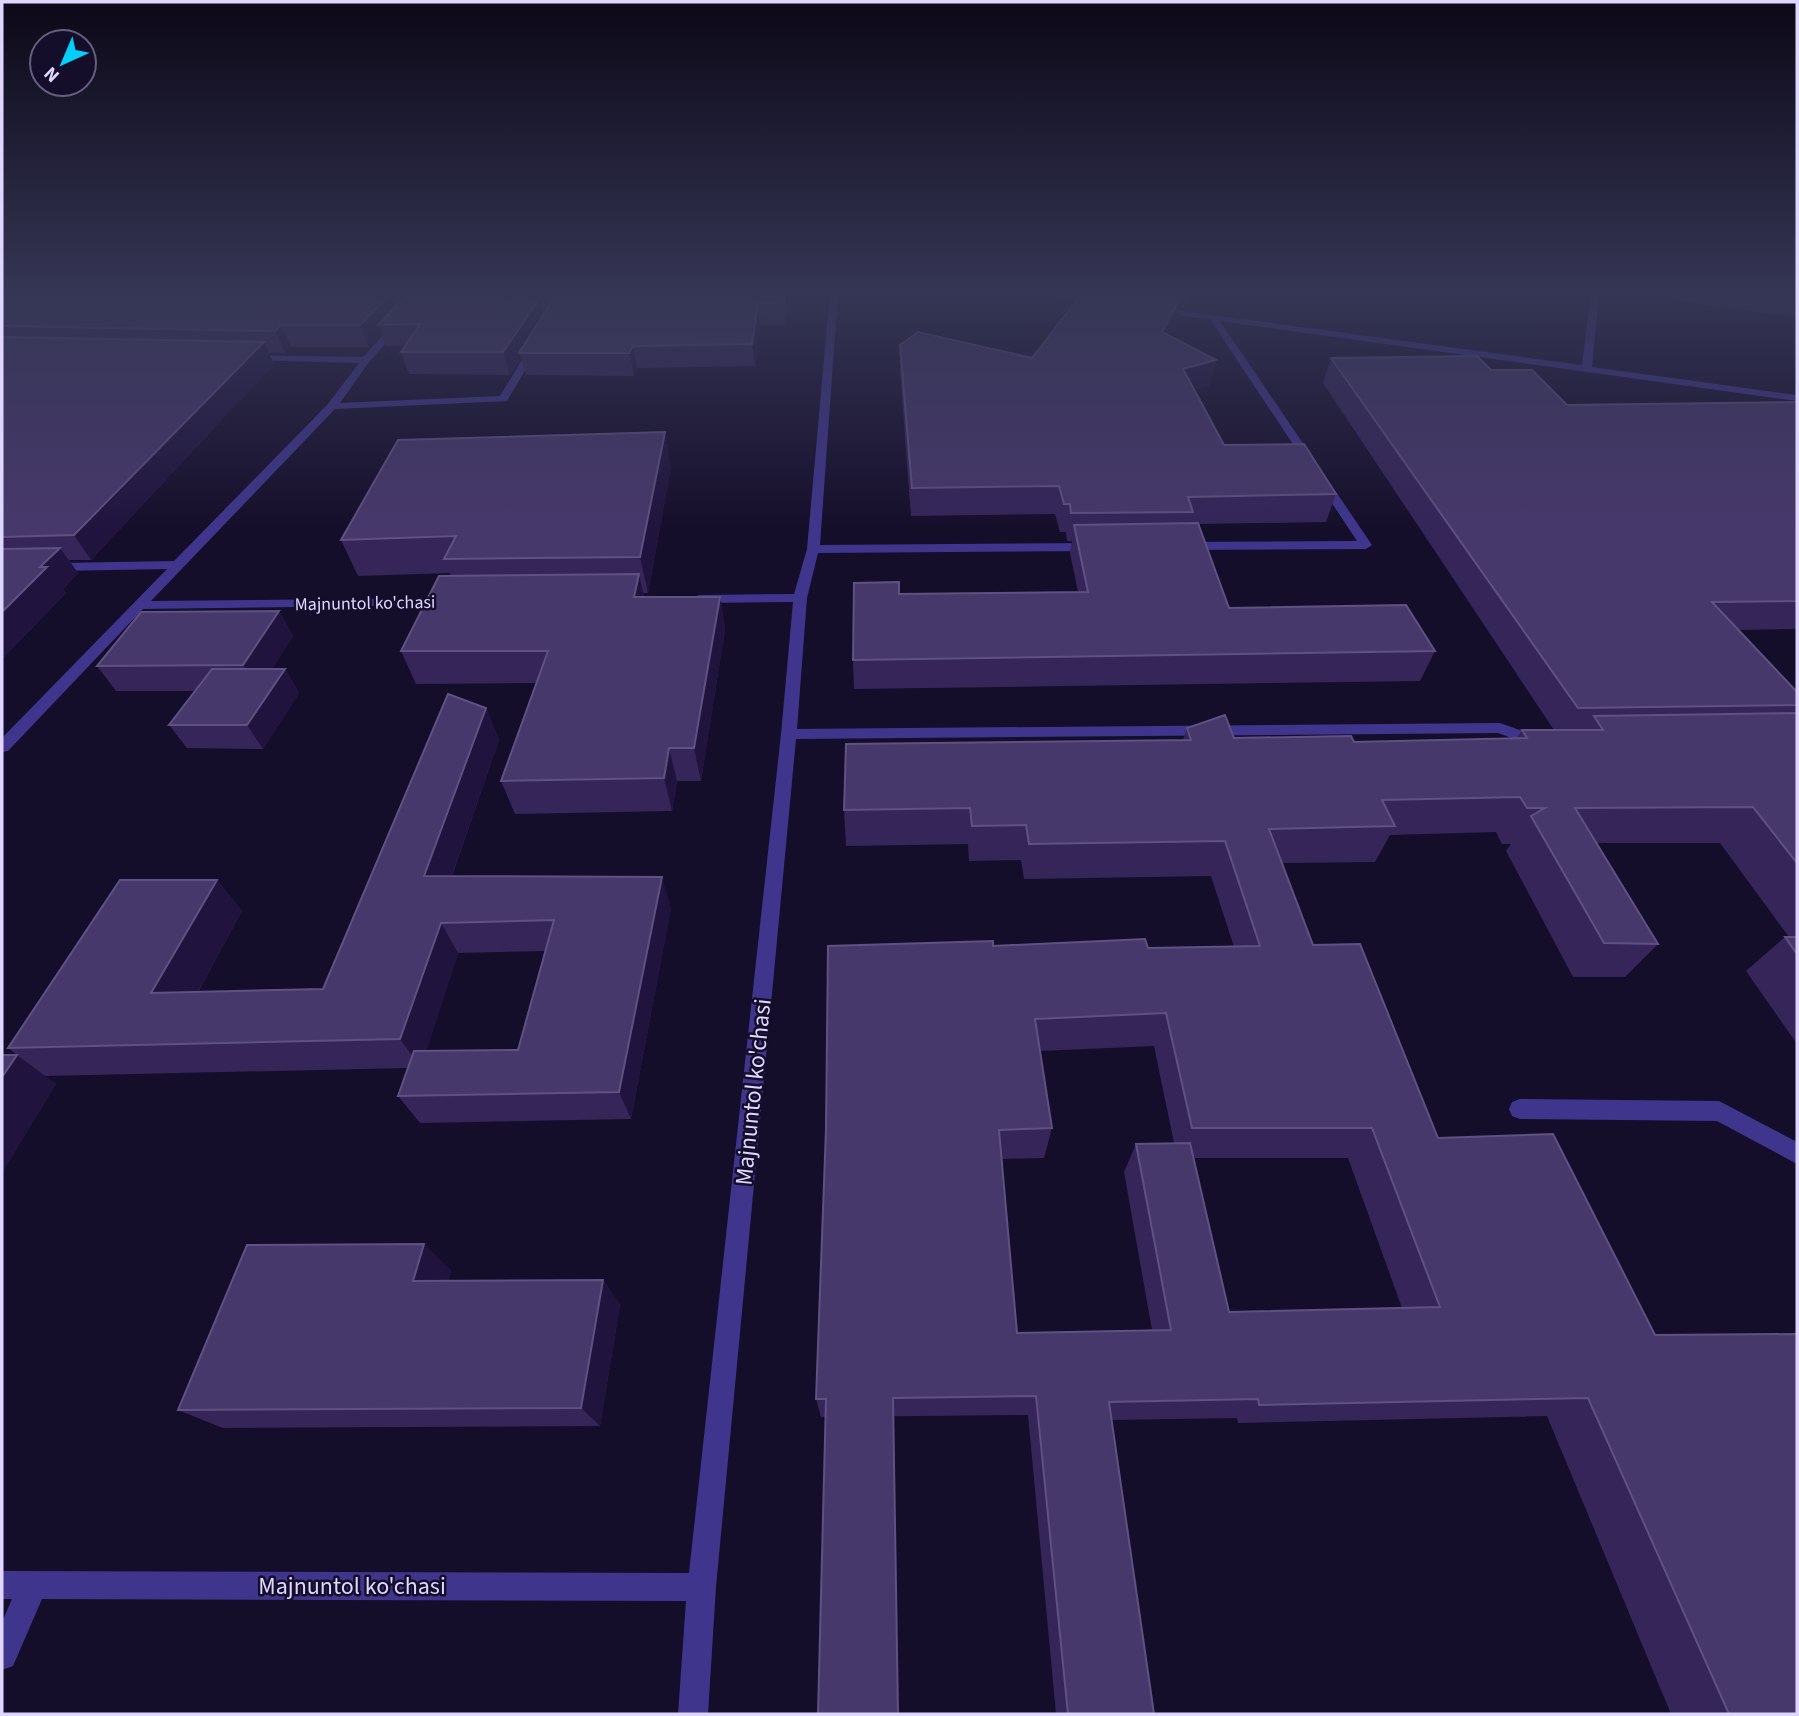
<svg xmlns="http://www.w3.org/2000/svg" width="1799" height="1716" viewBox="0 0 1799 1716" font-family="'Source Sans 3',sans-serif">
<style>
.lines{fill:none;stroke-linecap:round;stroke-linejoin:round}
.minor{fill:#40358d;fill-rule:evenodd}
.wall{fill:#352559;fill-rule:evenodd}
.shaded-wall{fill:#20143f}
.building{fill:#47386b;stroke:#5f5182;stroke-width:2;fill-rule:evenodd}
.labels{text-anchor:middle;stroke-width:5;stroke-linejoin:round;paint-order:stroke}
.far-street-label{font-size:18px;fill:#dfd7ff;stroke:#150e2a}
.near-street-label{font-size:24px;fill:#dfd7ff;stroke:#150e2a}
</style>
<rect width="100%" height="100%" fill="#150e2a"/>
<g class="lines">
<g class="minor">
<polygon points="422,292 431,292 369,362 340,403 500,396 531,345 537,345 539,347 507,401 335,409 151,601 450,598 457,602 455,605 143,609 8,751 2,752 2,738 167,569 2,572 2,564 174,561 328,404 359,363 248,360 245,359 245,355 363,357"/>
<polygon points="830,292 838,292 820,545 1093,543 1099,547 1093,551 818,553 807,598 797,729 1500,723 1545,739 1547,743 1539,748 1498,733 796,739 716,1587 708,1714 678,1714 686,1601 42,1599 13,1666 2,1670 2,1622 12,1599 2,1599 2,1571 689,1573 781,734 793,602 699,603 692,599 699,595 794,594 807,549"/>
<polygon points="1034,292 1054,292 1105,301 1101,304 1038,295"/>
<polygon points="1591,292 1599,292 1592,367 1797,395 1797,401 1220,321 1372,545 1366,549 1184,550 1178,546 1184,542 1357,541 1210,319 1156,312 1152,309 1153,307 1582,365"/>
<polygon points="1520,1099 1719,1101 1797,1142 1797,1164 1717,1121 1520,1119 1512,1116 1509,1109 1512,1102"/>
</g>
</g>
<g class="wall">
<polygon points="2,292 790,292 785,325 760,325 755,366 637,368 634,376 526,375 521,358 510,375 409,374 401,352 405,346 386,346 381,333 369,347 291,347 285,353 269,353 274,364 91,560 69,560 78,573 63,589 66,593 2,659"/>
<polygon points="1083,292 1192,292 1184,307 1181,307 1179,317 1169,335 1210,385 1194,390 1224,445 1336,494 1326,522 1198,524 1229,608 1435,651 1420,681 854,689 853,660 899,594 1078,592 1070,553 1072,541 1067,541 1066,532 1060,532 1055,514 911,516 900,371 900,345 1032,358"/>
<polygon points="1520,292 1547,292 1545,296"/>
<polygon points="1622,292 1797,292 1797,317 1775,313 1774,315"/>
<path d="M1331,358L1491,370L1567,405L1797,402V629L1739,630L1797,692V1044L1746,971L1785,937H1789L1720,843H1597L1658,944L1625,977H1573L1506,851L1511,844H1502L1496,832L1390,835L1375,862L1282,863L1313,945L1438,1138L1797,1714H1671L1547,1416L1238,1423L1237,1418L1111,1420L1154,1714H1056L1028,1415L821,1417L816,1399L993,946L1148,948L1234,947L1211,876L1024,879L1021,860L969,861L968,844L846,846L844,810L1183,740L1187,728L1234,738L1354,742L1516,739L1522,730H1554L1323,383ZM1154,1046L1174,1143L1136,1144L1124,1172L1152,1330L1017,1333L1002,1159L1044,1158L1052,1128L1040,1051ZM1194,1158H1348L1402,1308L1229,1312Z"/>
<polygon points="671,467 648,593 643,593 644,597 720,597 725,629 701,781 677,781 672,811 515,814 501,781 536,683 416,684 401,651 451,576 450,573 358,576 341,540"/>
<polygon points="279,611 293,636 272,669 285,669 299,693 263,749 187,748 169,725 195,691 116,691 97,666"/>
<path d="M486,708L499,740L452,876L671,908L631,1119L420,1123L398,1096L408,1068L45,1076L56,1084L2,1172V1055H17L8,1048L217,880L242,911L198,992L323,989ZM546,951L518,1050L426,1051L458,953Z"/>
<polygon points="451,1270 448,1281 603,1280 620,1305 600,1426 223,1428 178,1410"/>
</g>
<g class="shaded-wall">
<polygon points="392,292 419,292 378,325 381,333 369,347 360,325"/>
<polygon points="786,292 790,292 785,325 784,303"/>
<polygon points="1189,292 1192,292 1184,307 1186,297"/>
<polygon points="1183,293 1179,317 1157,357 1162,332"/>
<polygon points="540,298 545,319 519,353 521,358 510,375 503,352"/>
<polygon points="758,303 760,325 755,366 752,344"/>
<polygon points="281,325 291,347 285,353 275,331"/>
<polygon points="264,342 274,364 91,560 74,535"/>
<polygon points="633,346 637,368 634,376 629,353"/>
<polygon points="1216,360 1210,385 1178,395 1183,369"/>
<polygon points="665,432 671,467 648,593 640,557"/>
<polygon points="60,548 78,573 63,589 66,593 2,659 2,612 40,567"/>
<polygon points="639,574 646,606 634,597"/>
<polygon points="720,597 725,629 701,781 694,748"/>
<polygon points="279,611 293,636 259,690 243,665"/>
<polygon points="285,669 299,693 263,749 247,725"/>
<polygon points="486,708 499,740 441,906 424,876"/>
<polygon points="669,748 677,781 672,811 664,778"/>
<polygon points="662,877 671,908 631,1119 619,1092"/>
<polygon points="217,880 242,911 181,1022 151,993"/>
<polygon points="441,923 458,953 421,1068 400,1039"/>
<polygon points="17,1055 56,1084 2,1172 2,1077"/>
<polygon points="424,1244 451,1270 441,1306 413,1281"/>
<polygon points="603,1280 620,1305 600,1426 581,1408"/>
</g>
<g class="building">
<polygon points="2,292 392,292 360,325 281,325 275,331 2,326"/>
<polygon points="409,292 786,292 784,303 758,303 752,344 633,346 629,353 519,353 550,304 548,299 540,298 503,352 401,352 420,324 378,325"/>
<polygon points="1083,292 1172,292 1183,293 1162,332 1216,360 1183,369 1224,445 1304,444 1336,494 1188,497 1193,512 1071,513 1070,504 1064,504 1059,486 912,488 900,345 918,332 1032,358"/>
<polygon points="1172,292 1189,292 1186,297 1183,296 1183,293"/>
<polygon points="1764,292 1797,292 1797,295 1786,293 1787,295"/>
<polygon points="2,337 264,342 74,535 2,537"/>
<polygon points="1477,356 1491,370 1532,370 1567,405 1797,402 1797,601 1712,602 1797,692 1797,705 1578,708 1331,358"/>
<polygon points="665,432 640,557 444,559 456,536 341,540 398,440"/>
<polygon points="1198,523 1229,608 1406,605 1435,651 853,660 854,583 899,582 899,594 1088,592 1074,525"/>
<polygon points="60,548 40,567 47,567 2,612 2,549"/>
<polygon points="639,574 634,597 720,597 694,748 669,748 664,778 501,781 548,651 401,651 439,576"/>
<polygon points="279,611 243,665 97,666 141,612"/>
<polygon points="212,669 285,669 247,725 169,725"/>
<polygon points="448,694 486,708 424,876 662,877 619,1092 398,1096 414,1051 518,1050 554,920 441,923 400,1039 8,1048 120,880 217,880 151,993 323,989"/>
<path d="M1797,713V863L1753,807L1575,808L1658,944L1604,943L1531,816L1545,808H1527L1520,797L1382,800L1395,826L1269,829L1313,945L1360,944L1438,1138L1553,1134L1655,1335L1797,1334V1714H1729L1588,1398L1259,1405L1258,1399L1109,1402L1154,1714H1068L1036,1396L893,1398L898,1714H818L826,1399H816L826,1129L828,946L993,941V946L1145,939L1148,948L1260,946L1225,841L1029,844L1026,825L972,826L970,808L844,810L846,744L1191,740L1187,728L1225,715L1234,738L1351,736L1354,742L1527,738L1522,730H1603L1594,716ZM1166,1013L1192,1128H1372L1440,1307L1229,1312L1190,1143L1136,1144L1171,1330L1017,1333L999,1130L1052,1128L1035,1019Z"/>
<polygon points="1785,937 1797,937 1797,954"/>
<polygon points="2,1055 17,1055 2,1077"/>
<polygon points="424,1244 413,1281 603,1280 581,1408 178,1410 247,1245"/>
</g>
<linearGradient id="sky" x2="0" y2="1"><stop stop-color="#0c0817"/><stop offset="0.55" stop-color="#353655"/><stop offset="1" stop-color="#353655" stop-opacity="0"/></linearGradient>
<rect width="1799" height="532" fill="url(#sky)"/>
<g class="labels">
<g class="far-street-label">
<text transform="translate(365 603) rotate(-1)" y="6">Majnuntol ko'chasi</text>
</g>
<g class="near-street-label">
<text transform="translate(753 1092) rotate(-84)" y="8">Majnuntol ko'chasi</text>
<text x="352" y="1594">Majnuntol ko'chasi</text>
</g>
</g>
<rect width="1799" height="1716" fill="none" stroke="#dfd7ff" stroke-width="7"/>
<g transform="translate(63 63) rotate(224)"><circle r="33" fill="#150e2a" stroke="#665e7f" stroke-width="2"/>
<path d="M0-5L12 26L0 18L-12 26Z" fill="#03cfff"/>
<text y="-10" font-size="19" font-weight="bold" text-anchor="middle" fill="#dfd7ff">N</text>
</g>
</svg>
